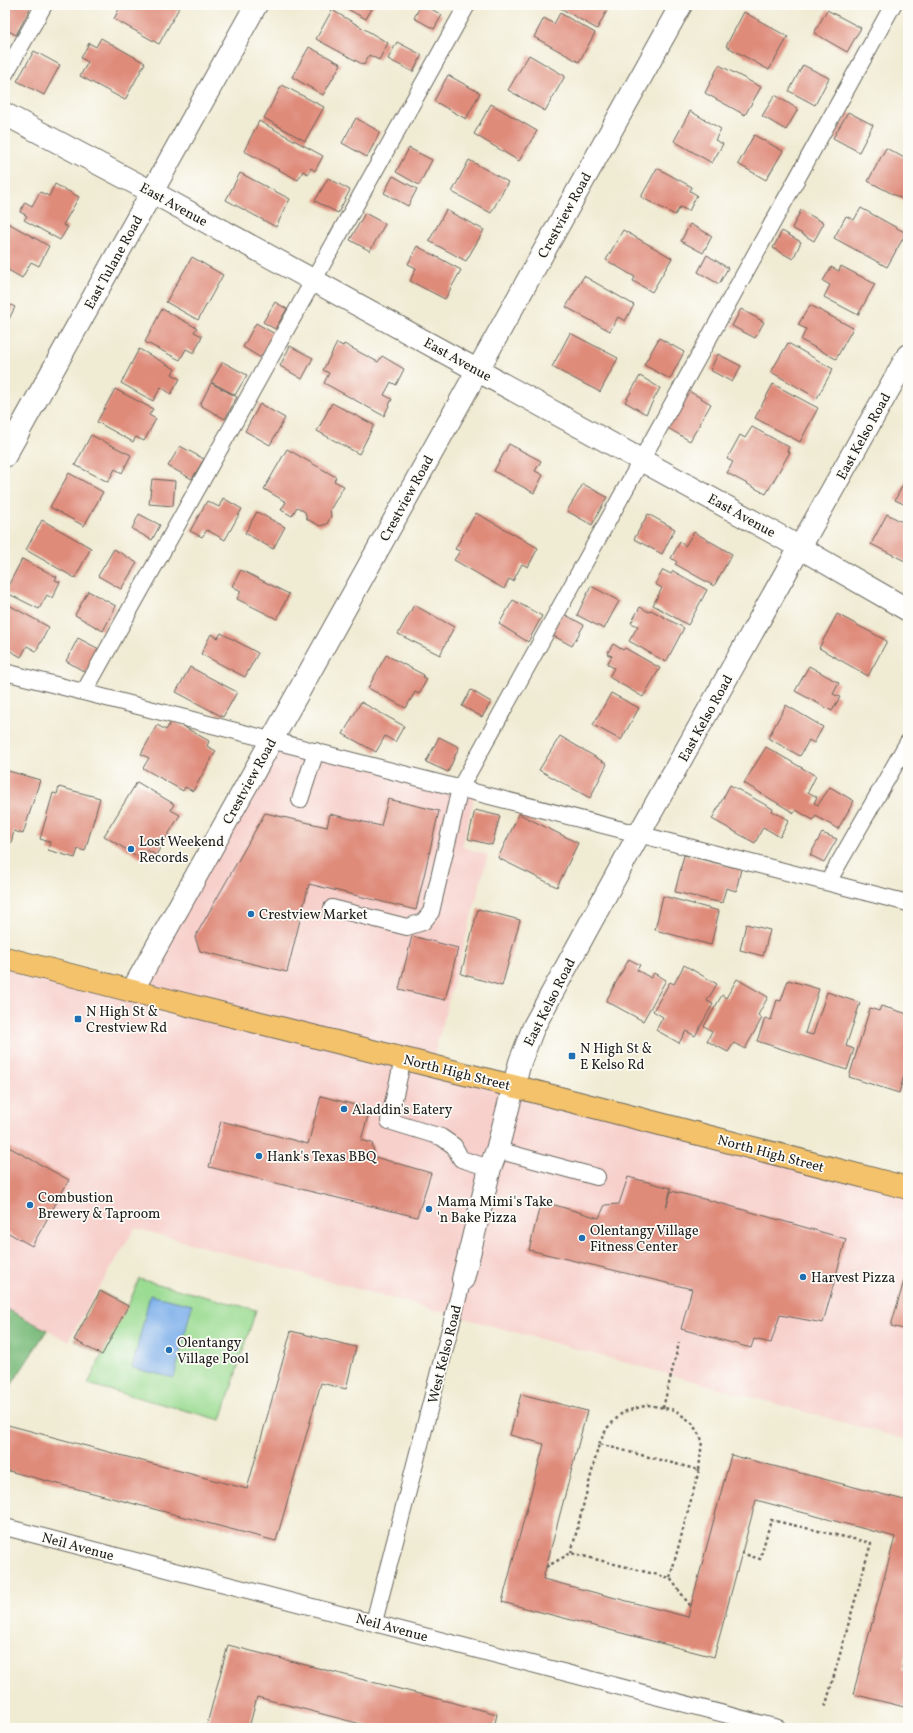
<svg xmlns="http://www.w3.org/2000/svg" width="913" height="1733" viewBox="0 0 913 1733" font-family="Vollkorn,serif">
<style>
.built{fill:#f7d0cc}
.green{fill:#9bdc93;stroke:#5c7c58}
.forest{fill:#7cbc7d;stroke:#4c6c4c}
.water{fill:#80b1eb;stroke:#4e6684}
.building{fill:#df8b7a}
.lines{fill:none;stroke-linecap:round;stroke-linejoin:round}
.lane-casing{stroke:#66645c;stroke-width:18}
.street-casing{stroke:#66645c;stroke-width:24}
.primary-casing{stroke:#66645c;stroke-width:24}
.path{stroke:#66645c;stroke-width:2.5;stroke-dasharray:3 3;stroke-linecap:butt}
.lane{stroke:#fff;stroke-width:16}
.street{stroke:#fff;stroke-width:22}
.primary{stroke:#f3c26a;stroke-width:22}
.poi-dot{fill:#1f6fb2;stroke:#fdfcf7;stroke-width:1.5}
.labels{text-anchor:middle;stroke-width:3.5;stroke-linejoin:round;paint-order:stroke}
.street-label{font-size:14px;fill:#1c1c1c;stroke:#fdfcf7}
.poi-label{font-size:14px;fill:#1c1c1c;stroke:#fdfcf7;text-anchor:start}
</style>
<rect width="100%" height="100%" fill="#fdfcf7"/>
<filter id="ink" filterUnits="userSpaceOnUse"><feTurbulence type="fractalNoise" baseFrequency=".025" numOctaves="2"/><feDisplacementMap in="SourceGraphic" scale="8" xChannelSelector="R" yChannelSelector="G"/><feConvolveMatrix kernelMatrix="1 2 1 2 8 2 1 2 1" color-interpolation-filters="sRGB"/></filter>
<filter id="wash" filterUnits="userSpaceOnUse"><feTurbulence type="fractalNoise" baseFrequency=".012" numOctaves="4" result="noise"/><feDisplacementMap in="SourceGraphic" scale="16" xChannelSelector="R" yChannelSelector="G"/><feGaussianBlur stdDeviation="0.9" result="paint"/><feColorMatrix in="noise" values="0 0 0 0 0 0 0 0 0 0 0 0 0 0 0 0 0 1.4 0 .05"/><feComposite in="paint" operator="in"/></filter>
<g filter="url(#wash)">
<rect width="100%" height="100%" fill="#f0ebd3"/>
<polygon class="built" points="267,742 476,789 462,847 488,855 431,1066 908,1191 908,1440 135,1228 68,1341 5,1308 5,952 141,985"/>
<polygon class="green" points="139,1279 256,1310 221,1420 88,1384 102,1355 74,1340 100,1291 128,1306"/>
<polygon class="forest" points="5,1308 47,1330 10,1387 5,1385"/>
<polygon class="water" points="150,1295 192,1305 174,1378 132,1368"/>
<g id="blocks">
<g class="building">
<polygon points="8,5 32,5 16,35 5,29 5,11"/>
<polygon points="121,5 175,5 179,8 159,44 114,19"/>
<polygon points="340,5 374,5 366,19"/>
<polygon points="421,5 424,5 442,15 434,29 414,18"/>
<polygon points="555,5 610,5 597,29"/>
<polygon points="332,10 388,43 379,60 369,55 364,65 316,39"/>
<polygon points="827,10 861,28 847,52 814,33"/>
<polygon points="744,12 788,37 769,70 726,46"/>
<polygon points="560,13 595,33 579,62 534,37 544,18 554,24"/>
<polygon points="101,38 145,63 125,100 80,76 88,62 81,58 89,43 96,47"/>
<polygon points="397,42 422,55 413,72 388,59"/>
<polygon points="309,47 341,64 323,95 292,77"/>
<polygon points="34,51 60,65 44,95 17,81"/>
<polygon points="529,55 565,76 545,111 508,90"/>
<polygon points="719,65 761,87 745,115 705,93"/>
<polygon points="803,65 829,78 815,105 789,91"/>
<polygon points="448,75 480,93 466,119 434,101"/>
<polygon points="282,85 324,107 305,141 264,118"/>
<polygon points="775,95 798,109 786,130 762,116"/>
<polygon points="491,104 537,131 519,161 474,134"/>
<polygon points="690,111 721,129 715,140 723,144 712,163 674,141"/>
<polygon points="848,112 873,125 859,152 833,138"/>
<polygon points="356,118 380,132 367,157 342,143"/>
<polygon points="259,121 323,156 315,171 311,168 308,174 303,171 298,180 244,151"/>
<polygon points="754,135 783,151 766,180 738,164"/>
<polygon points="409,148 432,160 419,185 396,172"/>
<polygon points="886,148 908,160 908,202 868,181"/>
<polygon points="469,160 508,182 491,213 452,192"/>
<polygon points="657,168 692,187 690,191 697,195 689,211 680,207 675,215 641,197"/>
<polygon points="240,173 290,199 276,227 226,200"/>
<polygon points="393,176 417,189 408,206 384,193"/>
<polygon points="328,178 350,190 338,213 315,201"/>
<polygon points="55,184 79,197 63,225 68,227 60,240 24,220 27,216 20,212 25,202 32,206 40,192 49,196"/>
<polygon points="861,208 906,233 887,267 834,238 846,216 854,220"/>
<polygon points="446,210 484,230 466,261 429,241"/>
<polygon points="801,210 824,223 814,241 792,228"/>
<polygon points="365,213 385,224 370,251 350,240"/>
<polygon points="8,223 49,246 39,266 31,262 22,278 5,268 5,229"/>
<polygon points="690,224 712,236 703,253 681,241"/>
<polygon points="623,230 672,258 652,292 633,281 635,277 606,260"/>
<polygon points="782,231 801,242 793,259 773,248"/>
<polygon points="417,246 461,270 445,299 410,281 416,268 408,264"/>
<polygon points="707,255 728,268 719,284 698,272"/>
<polygon points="192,257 223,275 198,320 166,302"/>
<polygon points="841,266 875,284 858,315 824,297 830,285 823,281 831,267 839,271"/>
<polygon points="584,276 634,305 625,321 618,317 610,331 566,307"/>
<polygon points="5,302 15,307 5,327"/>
<polygon points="275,302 287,309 275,329 263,322"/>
<polygon points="810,305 853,328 836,359 801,340 806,329 798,325"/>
<polygon points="162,309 197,328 194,332 202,336 194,353 186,349 180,360 145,342"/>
<polygon points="741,309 764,322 755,338 732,326"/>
<polygon points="256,323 275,334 261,358 243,347"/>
<polygon points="570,333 618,358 600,392 552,367"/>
<polygon points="659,338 684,352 670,379 644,365"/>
<polygon points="337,343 343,346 344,344 378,362 382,356 404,369 396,385 391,382 384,395 392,399 384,416 324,383 329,373 323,370"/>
<polygon points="788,343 833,369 817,398 771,372"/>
<polygon points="290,346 313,358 302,379 280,366"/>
<polygon points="139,349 175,369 172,374 180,379 171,394 161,387 153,401 121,383"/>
<polygon points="718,354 741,366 732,382 710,370"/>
<polygon points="223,362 247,375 235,395 211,382"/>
<polygon points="640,376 660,388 646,414 625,402"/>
<polygon points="211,383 237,397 225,419 200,405"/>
<polygon points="773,384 818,408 800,442 755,418"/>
<polygon points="115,389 153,409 149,415 156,419 144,441 136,437 133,442 97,422"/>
<polygon points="687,390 711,404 690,441 666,427"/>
<polygon points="332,403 374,425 359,454 317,431"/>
<polygon points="260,404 285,418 270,445 245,431"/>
<polygon points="752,427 789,447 787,451 790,452 766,494 727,473 733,462 727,459 740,435 745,438"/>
<polygon points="91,435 131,455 122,473 115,469 108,482 75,465"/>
<polygon points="509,444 541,461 535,471 543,475 534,493 494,471"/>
<polygon points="180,446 204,459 192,479 168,466"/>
<polygon points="287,449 336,477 334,481 344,486 330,510 331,516 327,524 320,526 307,519 305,512 297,507 292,516 281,510 286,502 264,489"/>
<polygon points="69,473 103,492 84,526 50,507"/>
<polygon points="908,475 908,506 895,500"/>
<polygon points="152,479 175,481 173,506 149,504"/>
<polygon points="583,484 607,497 592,525 567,511"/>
<polygon points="223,498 242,509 225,540 207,530 202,537 190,531 207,501 219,507"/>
<polygon points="257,512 285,527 273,549 245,533"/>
<polygon points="476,513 538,548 528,567 522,564 513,581 509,579 504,589 454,560 460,551 455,549"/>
<polygon points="139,514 160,525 152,540 132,529"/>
<polygon points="648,514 675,529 662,554 634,539"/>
<polygon points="887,514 908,525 907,562 871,544"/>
<polygon points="42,520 91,548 75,578 26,550"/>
<polygon points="694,532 732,554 714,586 675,564 677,562 671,558 680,542 685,546"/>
<polygon points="114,549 137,563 121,589 98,576"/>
<polygon points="22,559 57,577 55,580 60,582 52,598 47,595 39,609 5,592"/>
<polygon points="241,570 289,594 277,619 237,599 241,591 232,586"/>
<polygon points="663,570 671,574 673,571 707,590 688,625 653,605 662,588 655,584"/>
<polygon points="591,586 619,601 604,629 577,615"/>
<polygon points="88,591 116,606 103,631 75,615"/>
<polygon points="513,600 542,616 528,642 499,624"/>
<polygon points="5,603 49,627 36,651 27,646 21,657 5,648"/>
<polygon points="414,605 454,627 440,655 398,634"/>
<polygon points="640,607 649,612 651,610 684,628 666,662 629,641 638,626 631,623"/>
<polygon points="562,613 584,625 572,646 550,634"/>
<polygon points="837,614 887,641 868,676 819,648"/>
<polygon points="221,633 258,653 245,677 201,654 211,634 218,638"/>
<polygon points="78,638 99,649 87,673 66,661"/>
<polygon points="613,644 623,650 625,648 660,668 643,697 609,677 614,668 607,664 612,656 607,654"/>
<polygon points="386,655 424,675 423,677 427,679 419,694 415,692 406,708 368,688"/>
<polygon points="809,666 839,683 833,694 840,697 832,711 795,691"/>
<polygon points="190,667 237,692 223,717 176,692"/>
<polygon points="471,690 491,702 482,717 462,706"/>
<polygon points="611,693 639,708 621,740 593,725"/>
<polygon points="361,702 404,726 395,742 385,736 376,752 343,734"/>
<polygon points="786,705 823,727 814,743 809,740 800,756 768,738"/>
<polygon points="172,720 209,741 207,746 216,751 193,791 185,787 183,791 143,768 149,758 141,754 157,725 166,730"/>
<polygon points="560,736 607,764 590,798 539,770"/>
<polygon points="439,737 459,747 448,772 426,762"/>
<polygon points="766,747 816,776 808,792 817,797 814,803 818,805 830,787 854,801 838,829 816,816 813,820 796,810 794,813 744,783"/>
<polygon points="5,770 40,780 23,834 14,831 11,843 5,841"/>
<polygon points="137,782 174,804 171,810 180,815 156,855 147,850 142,859 104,836"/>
<polygon points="730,785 773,809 772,811 789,820 780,837 763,827 755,843 712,819"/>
<polygon points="59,787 100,798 85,851 78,849 75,858 48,850 50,842 40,839 53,793 57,794"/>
<polygon points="388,799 439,811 416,910 309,884 287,972 200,951 195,937 265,813 327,827 330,814 381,826"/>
<polygon points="475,810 500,816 492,845 468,839"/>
<polygon points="519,814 578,843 557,887 498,858"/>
<polygon points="822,833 837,839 824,862 810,855"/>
<polygon points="684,855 741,869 736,891 726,888 722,903 675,892"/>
<polygon points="663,896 719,911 711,945 655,930"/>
<polygon points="478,909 520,920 502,986 461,974"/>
<polygon points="746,924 770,930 763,956 740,950"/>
<polygon points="412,936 458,948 445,1000 399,989"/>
<polygon points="629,959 640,965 637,970 651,978 654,973 666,980 643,1021 606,1001"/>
<polygon points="684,965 717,984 707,1001 713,1004 695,1036 686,1031 679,1043 656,1030 663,1017 653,1011 670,982 674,984"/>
<polygon points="737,979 768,997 758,1015 762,1018 745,1049 734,1043 728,1052 707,1041 712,1031 704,1026 722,995 726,998"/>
<polygon points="788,980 819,989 805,1033 813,1035 827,992 860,1003 846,1046 854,1049 847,1070 757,1041 765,1018 771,1020 777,1000 781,1001"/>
<polygon points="881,1006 908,1014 908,1062 899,1093 849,1077 870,1008 879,1011"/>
<polygon points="908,1084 908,1096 904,1095"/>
<polygon points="321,1096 370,1109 361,1140 372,1143 375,1157 431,1173 417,1217 209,1167 221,1121 308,1144"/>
<polygon points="5,1145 69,1180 32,1246 5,1231"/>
<polygon points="628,1177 671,1188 666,1208 671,1191 716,1202 846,1239 823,1323 780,1315 771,1343 754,1339 751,1348 681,1329 692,1289 529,1250 541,1201 599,1218 605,1205 619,1204"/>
<polygon points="908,1267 908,1330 891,1326"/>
<polygon points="100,1291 128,1306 102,1355 74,1340"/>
<polygon points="291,1331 356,1347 346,1389 321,1383 276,1541 5,1470 5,1435 8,1425 247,1489"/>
<polygon points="521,1394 587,1411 543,1579 688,1617 731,1455 908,1501 908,1646 902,1669 908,1670 908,1708 853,1694 895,1537 756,1500 714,1657 502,1602 544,1444 510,1435"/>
<polygon points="228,1645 497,1714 494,1728 376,1728 257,1697 249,1728 206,1728"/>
</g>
</g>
</g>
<g filter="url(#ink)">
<use href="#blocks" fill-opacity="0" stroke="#66645c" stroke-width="1"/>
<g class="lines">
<defs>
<g id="lane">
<polyline points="5,74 44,5"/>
<polyline points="5,672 908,903"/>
<polyline points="84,692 467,5"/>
<polyline points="300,800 316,751"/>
<polyline points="828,882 908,742"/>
<polyline points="332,908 407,927 423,922 431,912 460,788 893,5"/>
<polyline points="403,1059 389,1121 441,1137 454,1146 461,1159 490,1168"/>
<polyline points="497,1150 597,1177"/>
<polyline points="5,1527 778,1728"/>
<polyline points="374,1622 463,1279"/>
</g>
<g id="street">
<polyline points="5,114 152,192 776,534 908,610"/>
<polyline points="5,456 256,5"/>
<polyline points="132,991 681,5"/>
<polyline points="463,1279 490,1168 497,1150 520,1062 534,1026 639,834 908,355"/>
</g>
<polyline id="primary" points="5,958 132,991 513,1086 908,1188"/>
</defs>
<use href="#lane" class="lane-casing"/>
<use href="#street" class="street-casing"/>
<use href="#primary" class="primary-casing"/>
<g class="path">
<polyline points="663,1408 679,1343"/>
<polyline points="599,1444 607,1428 623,1412 648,1405 675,1410 692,1423 702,1440 699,1470"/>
<polyline points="571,1553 599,1444 699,1470 670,1578"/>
<polyline points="741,1553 760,1559 771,1520 871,1543 825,1708"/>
<polyline points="546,1567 571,1553 670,1578 691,1607"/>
</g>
<use href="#lane" class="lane"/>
<use href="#street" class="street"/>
<use href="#primary" class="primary"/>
</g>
</g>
<g class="poi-dot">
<circle cx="131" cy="849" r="4"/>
<circle cx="251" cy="914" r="4"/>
<rect x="74" y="1015" width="8" height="8" rx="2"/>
<rect x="568" y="1052" width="8" height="8" rx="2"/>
<circle cx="344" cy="1109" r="4"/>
<circle cx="259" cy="1156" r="4"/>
<circle cx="30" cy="1205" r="4"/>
<circle cx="429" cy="1209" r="4"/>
<circle cx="582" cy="1238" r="4"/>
<circle cx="803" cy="1277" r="4"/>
<circle cx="169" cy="1350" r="4"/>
</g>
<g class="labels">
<g class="street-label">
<text transform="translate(174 204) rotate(29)" y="5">East Avenue</text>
<text transform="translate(564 215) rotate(-61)" y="5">Crestview Road</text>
<text transform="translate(113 262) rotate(-61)" y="5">East Tulane Road</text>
<text transform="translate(458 359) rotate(29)" y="5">East Avenue</text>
<text transform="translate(863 436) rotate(-61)" y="5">East Kelso Road</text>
<text transform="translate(406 498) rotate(-61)" y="5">Crestview Road</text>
<text transform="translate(742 515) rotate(29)" y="5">East Avenue</text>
<text transform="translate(705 718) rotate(-61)" y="5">East Kelso Road</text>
<text transform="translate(249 781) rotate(-61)" y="5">Crestview Road</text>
<text transform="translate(549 1002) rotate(-63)" y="5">East Kelso Road</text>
<text transform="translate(457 1072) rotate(14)" y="5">North High Street</text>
<text transform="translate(771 1153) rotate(15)" y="5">North High Street</text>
<text transform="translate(444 1354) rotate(-76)" y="5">West Kelso Road</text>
<text transform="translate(78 1546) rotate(15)" y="5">Neil Avenue</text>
<text transform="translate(392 1627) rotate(15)" y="5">Neil Avenue</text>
</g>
<g class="poi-label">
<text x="139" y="846">Lost Weekend<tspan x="139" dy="16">Records</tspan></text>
<text x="259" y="919">Crestview Market</text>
<text x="86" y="1016">N High St &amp;<tspan x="86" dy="16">Crestview Rd</tspan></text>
<text x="580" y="1053">N High St &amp;<tspan x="580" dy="16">E Kelso Rd</tspan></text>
<text x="352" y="1114">Aladdin's Eatery</text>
<text x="267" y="1161">Hank's Texas BBQ</text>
<text x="38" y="1202">Combustion<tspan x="38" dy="16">Brewery &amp; Taproom</tspan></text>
<text x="437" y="1206">Mama Mimi's Take<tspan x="437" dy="16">'n Bake Pizza</tspan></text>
<text x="590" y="1235">Olentangy Village<tspan x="590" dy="16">Fitness Center</tspan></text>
<text x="811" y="1282">Harvest Pizza</text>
<text x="177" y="1347">Olentangy<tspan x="177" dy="16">Village Pool</tspan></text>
</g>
</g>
<rect width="913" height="1733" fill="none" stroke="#fdfcf7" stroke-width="20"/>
</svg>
